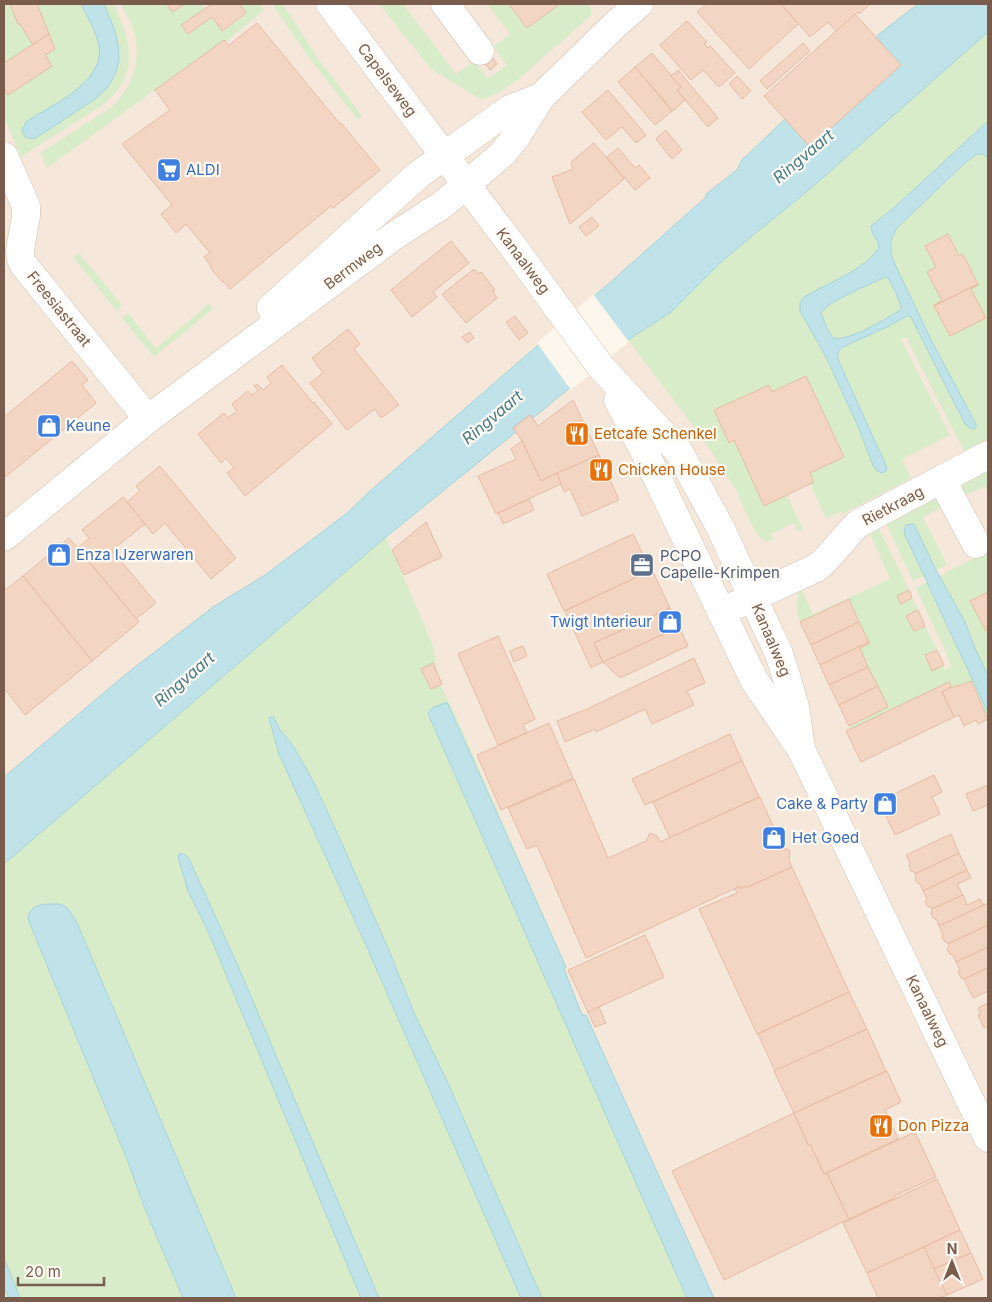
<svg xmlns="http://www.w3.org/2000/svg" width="992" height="1302" viewBox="0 0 992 1302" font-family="Inter,sans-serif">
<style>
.residential{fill:#f5e8da}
.green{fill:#d8ecc9;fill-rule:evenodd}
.water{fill:#bfe3e8;stroke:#a5d3da;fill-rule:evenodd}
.pier{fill:#fdf6ec}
.building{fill:#f3d5c3;stroke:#e6bba3}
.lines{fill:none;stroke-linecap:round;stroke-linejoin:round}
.street-casing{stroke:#d1beb0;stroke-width:29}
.secondary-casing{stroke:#d6c0b0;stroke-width:29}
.street{stroke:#fff;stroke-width:28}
.secondary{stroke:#fff;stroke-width:28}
.labels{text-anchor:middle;stroke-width:4.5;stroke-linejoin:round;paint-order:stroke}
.street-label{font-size:15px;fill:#7a5c4d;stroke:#fffaf3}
.shop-label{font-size:15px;fill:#366cbe;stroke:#fffaf3;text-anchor:start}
.food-label{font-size:15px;fill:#c56008;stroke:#fffaf3;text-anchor:start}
.service-label{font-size:15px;fill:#4e5e75;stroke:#fffaf3;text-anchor:start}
.water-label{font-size:16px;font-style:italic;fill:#437c86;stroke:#fffaf3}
</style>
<rect width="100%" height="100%" fill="#fdf6ec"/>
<rect class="residential" x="4" y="4" width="984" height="1294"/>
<g class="green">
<polygon points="4,4 10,4 18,24 20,24 33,45 4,63"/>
<path d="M37,4H114C131,42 141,73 104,104L21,157L4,117V88L8,94L52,66L45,55L55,49Z"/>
<path d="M121,4H167L172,12L185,4H203L206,8L182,25L188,34L212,17L223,31L246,14L240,4H259L264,10L226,42L224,40L47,168L40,153L109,109C132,91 143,58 133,29C130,20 125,12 121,4Z"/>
<polygon points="272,4 283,4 320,61 362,116 358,120 310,59"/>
<path d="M379,4H403L456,74L473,62L475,64H477L488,79L507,65L493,47L510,34L487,4H509L527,28L560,4H589L591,9V15C575,30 558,45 541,59C523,75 504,95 480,99L431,69Z"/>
<path d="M988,32V121L896,206L871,226C872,238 877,238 879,247L868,260L857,269L804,297L800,307V312L827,359L856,422L873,465L884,461L839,362C836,353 838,350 845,346L889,326L905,317L908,316L911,317L965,424H976L932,342L893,260C889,248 890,238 898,227L975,155L983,154L988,158V439L964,451L906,337L901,339L950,435L902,459L911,478L842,514L841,512L826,518L810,484L814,482L810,473L844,456L806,376L772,392L768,385L714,410L729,442L734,440L764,506L787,495L803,529L798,532L794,523L771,534L773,539L767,542C751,534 744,505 736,490C704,437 665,389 628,340L671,312L720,263L758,231L810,189ZM948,234L959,256L963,254L978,284L971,289L985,317L950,336L934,306L942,301L927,272L936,267L925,246Z"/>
<polygon points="79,253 122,305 116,310 73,257"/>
<path d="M885,277L888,278L896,293L902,309L871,327L846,338L843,339L833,338L827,329L821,313C827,301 871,284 885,277Z"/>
<polygon points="209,304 213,309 154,357 122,318 128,313 156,348"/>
<polygon points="988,469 988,492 985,486 966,495 960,483"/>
<polygon points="936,495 942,507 923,517 947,565 936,570 905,535 924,576 913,581 885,521"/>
<path d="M877,525L909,590L897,596L900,603L912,598L918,610L907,616L913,631L925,626L937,650L925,655L932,670L943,666L945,670L952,666L916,588L927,582L988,713V717L971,681L951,688L949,682L850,729L849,726L887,707L860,648L869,644L849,600L800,622C795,609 797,600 800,586L813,614L890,579L868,529Z"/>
<path d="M386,537L432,643L439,682L457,719L566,967L564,969L582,1015H586L707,1298H236L78,925C74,919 70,908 64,905C58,901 36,911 29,914L28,919L128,1162L145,1209L183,1298H4V864Z"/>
<polygon points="988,551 988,592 970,601 988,634 988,675 974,646 965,622 939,576"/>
</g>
<g class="water">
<path d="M81,4H104L114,28L118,44L119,61L116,72L112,80L107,88L95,99L39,136L34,139L25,137L22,131L26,122C51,105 105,83 99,46C97,33 87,16 81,4Z"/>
<polygon points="918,4 988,4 988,32 810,189 758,231 720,263 671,312 628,340 533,418 530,415 513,427 516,432 386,537 4,864 4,777 125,675 213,607 265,575 346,514 370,491 614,279 706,197 706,194 738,169 741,161 785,119 862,47"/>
<path d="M988,121V158L983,154L975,155L964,164L898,227C890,238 889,248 893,260L932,342L976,424V428L971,429L965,424L911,317L908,316L905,317L889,326L845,346C838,350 836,353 839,362L884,461L887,469L886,471L882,473L876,470L873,465L856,422L827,359L800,311V303L804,297C826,284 867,269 879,247C878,238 871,236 871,226L896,206ZM885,277L888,278L896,293L902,309C887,318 849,342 833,338L827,329L821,313C827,301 872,284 885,277Z"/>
<polygon points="914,524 936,570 965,622 974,646 988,675 988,713 905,535 904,529 906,525"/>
<polygon points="447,702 566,967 564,969 582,1015 586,1015 714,1298 687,1298 428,714 432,708"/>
<polygon points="273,716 280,730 292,744 312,779 339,837 390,953 415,1015 447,1081 542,1298 521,1298 365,943 279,754 269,718"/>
<path d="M179,854C185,853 187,856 190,861L238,966L379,1298H361L207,929L188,891L178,857Z"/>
<path d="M58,904C69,905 73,916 78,925L236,1298H183L145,1209L128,1162L28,919C29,903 46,904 58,904Z"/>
<polygon points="4,1258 20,1298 9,1298 4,1287"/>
</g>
<polygon class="pier" points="593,294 629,342 571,390 537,343"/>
<g class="building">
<polygon points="10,4 37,4 49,34 33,45 20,24 18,24"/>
<polygon points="167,4 185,4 172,12"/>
<polygon points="212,4 240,4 246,13 222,31 212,17 188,34 181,25"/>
<polygon points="509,4 560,4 527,28"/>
<polygon points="706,4 781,4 798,24 749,69 697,12"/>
<polygon points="781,4 870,4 859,14 858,12 836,31 828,22 810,37"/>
<polygon points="855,14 901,65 810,147 764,96"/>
<polygon points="687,21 707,42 704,44 708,48 710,46 735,73 719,87 703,70 691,80 660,45"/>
<polygon points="257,23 340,124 341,123 380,170 333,208 331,206 230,289 223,281 222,282 210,267 211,266 204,257 210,253 186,224 176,233 161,214 172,205 122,144 170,110 155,90 224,40 229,45"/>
<polygon points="49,34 55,49 45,55 52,66 8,95 4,88 4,63"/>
<polygon points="803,43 810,51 767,89 760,81"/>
<polygon points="652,53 681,87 677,90 685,100 673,111 635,67"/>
<polygon points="490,54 497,64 490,70 482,59"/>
<polygon points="635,67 672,111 655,125 618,82"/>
<polygon points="678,70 718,118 708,127 677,90 681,87 671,76"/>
<polygon points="737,76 751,91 742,99 729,84"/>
<polygon points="608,90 646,135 636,143 622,127 606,140 582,112"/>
<polygon points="666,130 682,150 672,159 656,139"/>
<polygon points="594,143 624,179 570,224 552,177 573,169 571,162"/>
<polygon points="618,148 635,168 639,165 650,178 635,190 607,157"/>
<polygon points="592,217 599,226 586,236 579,227"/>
<polygon points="948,234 959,256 963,254 978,284 934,306 934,305 942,301 927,272 936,267 925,246"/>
<polygon points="451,241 469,263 433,292 437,297 412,317 391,290"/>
<polygon points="474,269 478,274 481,272 495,290 493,292 497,298 466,323 442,294"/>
<polygon points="978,284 978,285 971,289 986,318 950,336 934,306"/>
<polygon points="515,316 528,333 519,340 506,322"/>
<polygon points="348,329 360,344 354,349 399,405 381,418 375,409 347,430 310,383 323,373 312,358"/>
<polygon points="470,332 474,338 467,343 462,337"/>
<polygon points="72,361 88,380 82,385 96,403 4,478 4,417"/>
<polygon points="282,365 313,403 314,402 332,424 245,496 227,473 234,468 226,458 221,463 198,434 224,413 228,418 237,411 232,404 248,391 252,395 258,390 254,386 257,384 263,390 271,383 267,377"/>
<polygon points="806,376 844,457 810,473 814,482 764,506 734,440 729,443 714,410 769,385 772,392"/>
<polygon points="573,400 599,455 541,481 522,441 513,428 530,415 538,426"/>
<polygon points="522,441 541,481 557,473 561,484 496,514 478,476 516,459 511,449"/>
<polygon points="599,455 619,500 582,516 570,489 564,492 557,473"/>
<polygon points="160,466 236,558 211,579 165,523 153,534 127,502 140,491 136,486"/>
<polygon points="123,497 145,524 112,550 156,603 136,619 78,548 89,538 82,530"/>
<polygon points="529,499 534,510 503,524 498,513"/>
<polygon points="426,522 442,557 404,575 392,550"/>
<polygon points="633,534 646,561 648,560 652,570 564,611 547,574"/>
<polygon points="69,538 139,622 92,661 23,576"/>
<polygon points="652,570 670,608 594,643 603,662 591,668 565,611"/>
<polygon points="23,576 92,661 25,715 4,688 4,591"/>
<polygon points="909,590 912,598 901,604 897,596"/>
<polygon points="988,592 988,630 986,631 970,601"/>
<polygon points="849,599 859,622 811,645 800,622"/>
<polygon points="670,608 679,627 603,662 594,643"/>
<polygon points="918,610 925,626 914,631 906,616"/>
<polygon points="859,622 869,642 820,665 811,645"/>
<polygon points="679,627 688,646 620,678 603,662"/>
<polygon points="498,636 535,719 523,725 527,733 498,745 458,654"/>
<polygon points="869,642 869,644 860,648 868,667 829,685 820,665"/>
<polygon points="523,646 527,656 514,662 510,651"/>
<polygon points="937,650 944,665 932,671 925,655"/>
<polygon points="694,658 705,683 687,691 694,705 652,724 645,709 596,732 595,729 565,742 557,721 587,709"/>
<polygon points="433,663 442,684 431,689 421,669"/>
<polygon points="868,667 878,686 839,705 829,685"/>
<polygon points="971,681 988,719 978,724 976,720 964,726 959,715 954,717 942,692 951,687 951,688 958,685 959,686"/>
<polygon points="949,682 951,687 942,692 954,717 861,762 846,731"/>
<polygon points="878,686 888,707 849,726 839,705"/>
<polygon points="549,723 573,778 501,810 477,755"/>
<polygon points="730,734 742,761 645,805 632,779"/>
<polygon points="742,761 759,797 670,838 653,802"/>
<polygon points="934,775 942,792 932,797 940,814 895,835 879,801"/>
<polygon points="574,779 608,858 646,841 650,833 657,836 660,842 760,797 782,846 790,851 789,860 792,867 746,888 745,886 741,889 740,886 586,958 537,845 527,849 508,808"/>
<polygon points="988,785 988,805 973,811 966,794"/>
<polygon points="951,834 959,853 915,874 914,872 911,871 909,866 910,863 906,855"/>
<polygon points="959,853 967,870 923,891 920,884 917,883 915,878 916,875 915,874"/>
<polygon points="792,867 849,992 757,1034 699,909 737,893 735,889 740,886 741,889 745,886 746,888"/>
<polygon points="967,870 971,878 957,884 963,895 932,909 931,907 928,907 925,902 927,899 923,891"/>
<polygon points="963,895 967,905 980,899 984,906 939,926 937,920 933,918 931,914 932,909"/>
<polygon points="988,903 988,925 948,944 947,942 944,941 942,937 943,934 939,926"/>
<polygon points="988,925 988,947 956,962 953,955 950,954 947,949 949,946 948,944"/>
<polygon points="645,935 664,977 588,1012 568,970"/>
<polygon points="988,947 988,968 964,979 961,978 958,972 960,970 956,962"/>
<polygon points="988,968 988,991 973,998 964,979"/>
<polygon points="849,992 867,1029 775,1071 758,1034"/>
<polygon points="988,1003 988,1026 984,1028 978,1015 981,1014 978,1008"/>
<polygon points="599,1007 606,1023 595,1027 588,1012"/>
<polygon points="867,1029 886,1071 794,1113 774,1071"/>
<polygon points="887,1071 901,1102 885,1110 898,1139 824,1174 810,1144 808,1145 794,1113"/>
<polygon points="794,1113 808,1145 810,1144 824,1174 827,1173 849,1219 724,1280 672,1171"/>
<polygon points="915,1132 936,1177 894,1196 895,1198 849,1219 827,1173"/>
<polygon points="937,1179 960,1230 867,1273 843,1223"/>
<polygon points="960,1230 971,1253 934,1269 924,1247"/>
<polygon points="924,1247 947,1295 940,1298 878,1298 867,1273"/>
<polygon points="971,1253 983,1279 947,1295 934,1269"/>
</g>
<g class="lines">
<defs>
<g id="street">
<polyline points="445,4 480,51"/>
<polyline points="4,156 26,206 26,216 20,250 21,259 23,264 148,419"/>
<polyline points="444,156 510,109 541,97"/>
<polyline points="466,185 502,154 516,137 541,97 617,23 639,4"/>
<polyline points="942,480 976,544"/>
<path d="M721,612L816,568C833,556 843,537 859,523L988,455"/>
</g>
<g id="secondary">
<polyline points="330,4 514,248 601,367 679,452 720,527 779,654 787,679 795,707 801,749"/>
<polyline points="271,308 418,175 444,156"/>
<polyline points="618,400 646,455 754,680 801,749 988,1138"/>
<polyline points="4,537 148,419 394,236 442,205 466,185"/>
</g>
</defs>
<use href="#street" class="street-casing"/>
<use href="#secondary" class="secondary-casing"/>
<use href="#street" class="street"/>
<use href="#secondary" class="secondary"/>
</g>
<defs>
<symbol id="supermarket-square" viewBox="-11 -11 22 22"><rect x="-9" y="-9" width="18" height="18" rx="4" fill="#3f7fe0" stroke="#fffaf3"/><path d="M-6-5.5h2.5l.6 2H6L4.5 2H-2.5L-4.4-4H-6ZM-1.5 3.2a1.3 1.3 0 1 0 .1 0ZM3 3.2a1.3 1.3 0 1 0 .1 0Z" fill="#fff"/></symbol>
<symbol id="shop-square" viewBox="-11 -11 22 22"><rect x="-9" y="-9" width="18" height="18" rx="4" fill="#3f7fe0" stroke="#fffaf3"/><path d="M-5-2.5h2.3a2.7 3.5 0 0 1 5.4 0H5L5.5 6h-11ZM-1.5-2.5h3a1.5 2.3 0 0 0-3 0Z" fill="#fff"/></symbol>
<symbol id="restaurant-square" viewBox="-11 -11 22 22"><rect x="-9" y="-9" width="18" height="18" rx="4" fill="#e8710a" stroke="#fffaf3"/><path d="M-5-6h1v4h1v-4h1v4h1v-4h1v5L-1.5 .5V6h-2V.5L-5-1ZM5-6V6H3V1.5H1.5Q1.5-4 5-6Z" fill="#fff"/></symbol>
<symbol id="office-square" viewBox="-11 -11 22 22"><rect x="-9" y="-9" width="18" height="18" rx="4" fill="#5c6f8a" stroke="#fffaf3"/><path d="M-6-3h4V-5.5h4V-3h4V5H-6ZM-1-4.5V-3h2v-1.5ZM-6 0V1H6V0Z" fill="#fff"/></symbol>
</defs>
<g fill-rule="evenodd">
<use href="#supermarket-square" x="155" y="156" width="28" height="28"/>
<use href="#shop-square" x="35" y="412" width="28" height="28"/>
<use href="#restaurant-square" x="563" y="420" width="28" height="28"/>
<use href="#restaurant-square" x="587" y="456" width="28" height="28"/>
<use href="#shop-square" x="45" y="541" width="28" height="28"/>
<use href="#office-square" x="628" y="551" width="28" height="28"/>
<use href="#shop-square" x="656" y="608" width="28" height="28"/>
<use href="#shop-square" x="871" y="790" width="28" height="28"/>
<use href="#shop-square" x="760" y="824" width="28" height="28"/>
<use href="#restaurant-square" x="867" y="1112" width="28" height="28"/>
</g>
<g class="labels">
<g class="street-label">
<text transform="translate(387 80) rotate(53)" y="5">Capelseweg</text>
<text transform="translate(523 261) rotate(53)" y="5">Kanaalweg</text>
<text transform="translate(353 266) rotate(-37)" y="5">Bermweg</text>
<text transform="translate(59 309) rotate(51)" y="5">Freesiastraat</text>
<text transform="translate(893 506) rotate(-28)" y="5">Rietkraag</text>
<text transform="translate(771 640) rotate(67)" y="5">Kanaalweg</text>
<text transform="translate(927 1011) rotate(64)" y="5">Kanaalweg</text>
</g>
<g class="shop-label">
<text x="186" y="175">ALDI</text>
<text x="66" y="431">Keune</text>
<text x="76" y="560">Enza IJzerwaren</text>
<text x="652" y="627" text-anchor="end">Twigt Interieur</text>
<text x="868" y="809" text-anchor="end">Cake &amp; Party</text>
<text x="792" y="843">Het Goed</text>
</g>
<g class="food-label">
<text x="594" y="439">Eetcafe Schenkel</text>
<text x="618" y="475">Chicken House</text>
<text x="898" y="1131">Don Pizza</text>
</g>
<g class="service-label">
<text x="660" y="561">PCPO<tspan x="660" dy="17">Capelle-Krimpen</tspan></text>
</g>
<g class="water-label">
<text transform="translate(803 156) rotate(-40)" y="6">Ringvaart</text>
<text transform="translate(492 417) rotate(-40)" y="6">Ringvaart</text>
<text transform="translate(184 679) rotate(-41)" y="6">Ringvaart</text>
</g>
</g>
<rect width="992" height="1302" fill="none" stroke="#7a5c4d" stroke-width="10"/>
<g transform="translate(952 1262)" stroke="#fffaf3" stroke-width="4" paint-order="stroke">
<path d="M0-4L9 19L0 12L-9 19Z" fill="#7a5c4d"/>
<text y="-8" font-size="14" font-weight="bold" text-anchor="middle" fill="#7a5c4d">N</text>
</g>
<path d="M18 1277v8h86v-8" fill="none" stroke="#7a5c4d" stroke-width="2.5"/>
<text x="25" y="1277" font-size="15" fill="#7a5c4d" stroke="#fffaf3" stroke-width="4" paint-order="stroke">20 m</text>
</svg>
